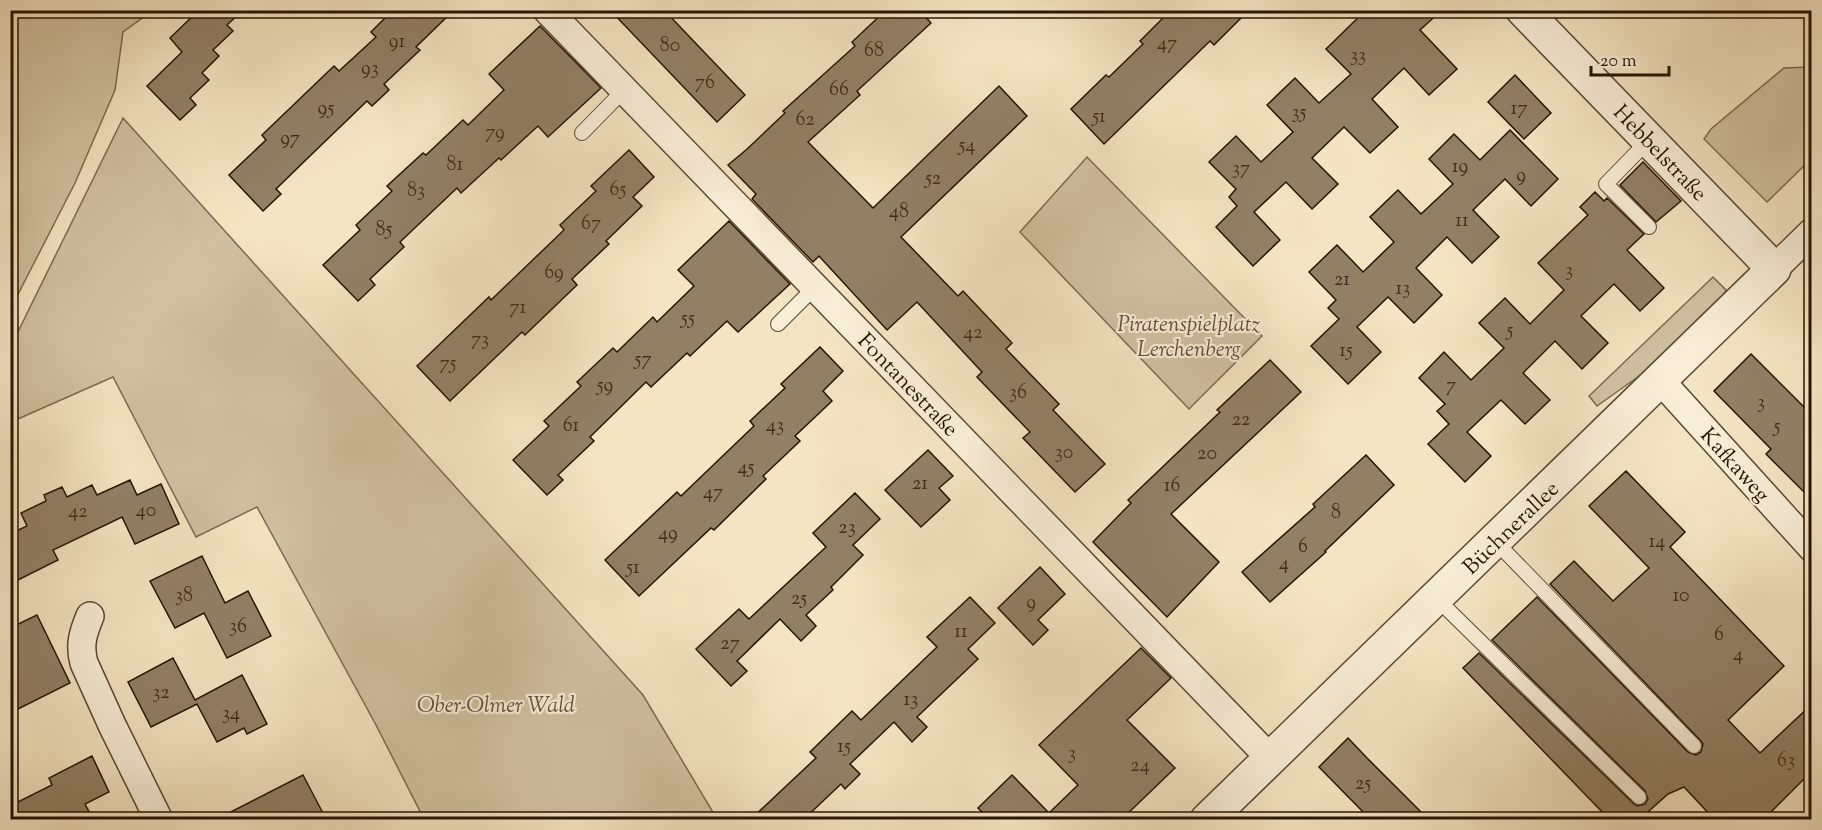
<svg xmlns="http://www.w3.org/2000/svg" width="1822" height="830" viewBox="0 0 1822 830" font-family="'Sorts Mill Goudy',serif">
<style>
.green{fill:#d1c1a1;stroke:#7c6a51;stroke-width:1.5}
.building{fill:#928065;stroke:#271301;stroke-width:1.5}
.lines{fill:none;stroke-linecap:round;stroke-linejoin:round}
.service-casing{stroke:#5a4831;stroke-width:16}
.minor-casing{stroke:#5a4831;stroke-width:30}
.tertiary-casing{stroke:#5a4831;stroke-width:36}
.service{stroke:#f8eed7;stroke-width:14}
.minor{stroke:#f8eed7;stroke-width:27}
.tertiary{stroke:#f8eed7;stroke-width:33}
.labels{text-anchor:middle;stroke-width:4.5;stroke-linejoin:round;paint-order:stroke}
.number-label{font-size:20px;fill:#422e1a}
.street-label{font-size:22px;fill:#271301;stroke:#f8eed7}
.park-label{font-size:22px;font-style:italic;fill:#625039;stroke:#f8eed7}
</style>
<rect width="100%" height="100%" fill="#f4e5c2"/>
<filter id="stains"><feTurbulence type="fractalNoise" baseFrequency=".00333" numOctaves="4"/><feColorMatrix values="0 0 0 0 .2 0 0 0 0 .09 0 0 0 0 .02 0 0 0 .5 -.17"/></filter>
<radialGradient id="worn" r=".72"><stop offset=".6" stop-color="#630" stop-opacity="0"/><stop offset="1" stop-color="#630" stop-opacity=".3"/></radialGradient>
<g class="green">
<polygon points="11,10 152,11 123,32 115,90 75,183 11,308"/>
<polygon points="1811,67 1811,159 1767,202 1704,139 1711,129 1784,68"/>
<polygon points="123,118 643,695 717,819 424,819 376,725 257,507 196,537 113,377 11,422 11,346"/>
<polygon points="1087,157 1262,336 1189,409 1020,232"/>
<polygon points="1713,277 1726,290 1720,301 1656,364 1597,406 1589,396"/>
</g>
<g class="building">
<polygon points="199,10 243,10 227,25 233,31 213,50 219,56 202,73 209,80 190,98 196,105 180,120 147,86 182,52 170,38"/>
<polygon points="393,10 454,10 416,47 420,50 384,84 389,90 372,106 367,101 312,154 276,189 281,194 263,211 229,175 266,140 262,135 334,66 339,71 376,37 371,32"/>
<polygon points="610,10 664,10 745,95 717,122"/>
<polygon points="886,10 919,10 931,23 857,91 860,95 808,142 873,208 999,86 1027,116 901,237 958,296 963,291 1012,343 1006,349 1059,404 1053,410 1105,464 1075,492 1023,438 1030,432 977,377 982,372 917,302 887,330 819,256 813,262 752,199 756,194 728,165 746,150 785,113 783,111 855,46 852,42"/>
<polygon points="1171,10 1249,10 1214,45 1210,41 1104,144 1071,109 1106,75 1109,77 1143,44 1140,41"/>
<polygon points="1366,10 1442,10 1420,30 1457,69 1429,95 1404,68 1372,99 1398,127 1370,153 1344,127 1312,158 1338,184 1312,209 1286,182 1254,212 1280,240 1253,266 1216,227 1237,206 1229,197 1236,189 1209,162 1236,136 1261,162 1293,132 1267,105 1295,78 1319,103 1351,74 1326,49"/>
<polygon points="540,26 601,88 548,137 538,126 501,160 499,158 461,193 457,188 400,242 404,247 370,279 375,285 358,301 323,265 360,230 356,225 392,191 387,186 423,153 426,155 463,120 468,125 504,90 489,74"/>
<polygon points="1515,75 1551,113 1524,139 1488,102"/>
<polygon points="1510,130 1558,179 1531,206 1505,179 1473,210 1499,237 1472,263 1447,237 1416,268 1442,295 1414,323 1388,297 1357,327 1381,352 1348,384 1311,346 1339,319 1328,308 1336,300 1309,272 1337,245 1363,272 1394,242 1370,217 1398,190 1421,214 1453,184 1429,159 1454,134 1480,160"/>
<polygon points="629,150 654,177 633,197 642,206 606,241 609,244 572,279 577,285 525,335 522,332 450,401 417,366 489,297 491,300 564,230 560,225 596,191 591,186"/>
<polygon points="1643,162 1681,201 1656,222 1620,185"/>
<polygon points="1595,192 1604,201 1607,198 1644,234 1627,250 1664,288 1640,311 1614,284 1581,316 1608,343 1582,369 1555,341 1523,373 1550,400 1525,424 1501,400 1467,432 1491,456 1465,482 1428,444 1449,424 1437,411 1445,404 1419,378 1444,352 1471,380 1504,348 1479,323 1505,298 1530,324 1564,290 1538,263 1588,215 1580,207"/>
<polygon points="729,221 790,284 738,332 727,321 690,356 687,353 651,387 646,382 590,437 594,441 558,475 563,480 547,495 513,460 549,426 544,421 581,386 577,382 613,348 617,352 653,317 657,322 694,286 678,270"/>
<polygon points="820,347 843,371 823,391 832,401 795,436 800,441 763,476 766,479 714,530 711,528 639,596 605,560 677,492 681,496 754,426 750,421 785,388 781,384"/>
<polygon points="1751,354 1812,415 1812,500 1766,454 1771,449 1714,391"/>
<polygon points="1270,360 1301,392 1171,514 1219,562 1167,617 1093,542 1131,503 1128,500 1220,412 1217,410"/>
<polygon points="928,450 953,476 939,488 950,500 921,527 885,490"/>
<polygon points="1366,455 1394,485 1325,551 1326,552 1270,602 1242,572 1315,507 1313,504"/>
<polygon points="1626,471 1685,532 1670,547 1784,666 1728,720 1760,753 1812,704 1812,771 1764,819 1714,819 1684,787 1668,794 1640,819 1609,819 1463,668 1479,653 1633,803 1637,806 1645,804 1648,799 1645,791 1492,640 1537,597 1688,752 1696,755 1701,752 1703,744 1700,740 1550,584 1574,561 1613,601 1649,568 1589,506"/>
<polygon points="130,480 137,495 161,484 179,524 135,544 122,517 53,550 58,560 10,584 10,534 27,526 21,513 46,501 44,495 62,487 67,497 92,485 97,495"/>
<polygon points="855,493 880,519 853,545 863,555 831,587 833,590 806,615 816,626 801,641 780,619 737,661 747,671 731,686 696,649 739,609 749,619 826,547 813,533"/>
<polygon points="202,556 225,603 248,591 271,636 227,658 204,613 175,628 150,581"/>
<polygon points="1040,567 1065,594 1038,620 1048,630 1033,645 998,608"/>
<polygon points="970,597 995,623 968,649 978,659 917,717 927,727 912,742 894,722 850,764 860,774 845,789 841,784 804,819 751,819 816,758 810,752 852,711 861,720 937,647 927,637"/>
<polygon points="37,615 70,683 10,713 10,628"/>
<polygon points="1141,648 1171,678 1127,720 1175,768 1122,819 989,819 978,808 1012,775 1049,813 1078,785 1039,745"/>
<polygon points="173,658 195,700 242,675 267,724 247,734 244,728 217,742 197,704 151,727 128,682"/>
<polygon points="1348,738 1367,758 1428,819 1370,819 1319,767"/>
<polygon points="92,756 109,792 85,804 93,819 10,819 10,806 52,785 49,778"/>
<polygon points="303,775 326,819 217,819"/>
</g>
<g class="lines">
<defs>
<g id="service">
<polyline points="582,133 624,90"/>
<polyline points="1649,227 1606,184 1649,140"/>
<polyline points="778,324 815,287"/>
<polyline points="1495,541 1694,746"/>
<polyline points="1436,598 1639,797"/>
</g>
<g id="minor">
<polyline points="547,10 1270,758"/>
<polyline points="1774,269 1812,232"/>
<polyline points="1660,380 1812,548"/>
<path d="M90,616C83,633 79,645 84,663L112,725L159,820"/>
</g>
<polyline id="tertiary" points="1207,820 1774,269 1523,10"/>
</defs>
<use href="#service" class="service-casing"/>
<use href="#minor" class="minor-casing"/>
<use href="#tertiary" class="tertiary-casing"/>
<use href="#service" class="service"/>
<use href="#minor" class="minor"/>
<use href="#tertiary" class="tertiary"/>
</g>
<g class="labels">
<g class="number-label">
<text x="397" y="47">91</text>
<text x="1167" y="49">47</text>
<text x="670" y="51">80</text>
<text x="874" y="56">68</text>
<text x="1358" y="61">33</text>
<text x="370" y="74">93</text>
<text x="705" y="88">76</text>
<text x="839" y="95">66</text>
<text x="326" y="114">95</text>
<text x="1519" y="114">17</text>
<text x="1299" y="118">35</text>
<text x="1099" y="122">51</text>
<text x="805" y="125">62</text>
<text x="495" y="138">79</text>
<text x="290" y="144">97</text>
<text x="967" y="151">54</text>
<text x="455" y="170">81</text>
<text x="1460" y="172">19</text>
<text x="1241" y="174">37</text>
<text x="1521" y="181">9</text>
<text x="933" y="184">52</text>
<text x="618" y="195">65</text>
<text x="416" y="196">83</text>
<text x="899" y="217">48</text>
<text x="1462" y="226">11</text>
<text x="591" y="229">67</text>
<text x="384" y="235">85</text>
<text x="1569" y="276">3</text>
<text x="554" y="278">69</text>
<text x="1342" y="285">21</text>
<text x="1403" y="294">13</text>
<text x="518" y="313">71</text>
<text x="688" y="324">55</text>
<text x="1510" y="336">5</text>
<text x="973" y="338">42</text>
<text x="480" y="345">73</text>
<text x="1346" y="356">15</text>
<text x="643" y="365">57</text>
<text x="448" y="369">75</text>
<text x="605" y="391">59</text>
<text x="1451" y="391">7</text>
<text x="1018" y="398">36</text>
<text x="1761" y="408">3</text>
<text x="1241" y="425">22</text>
<text x="571" y="431">61</text>
<text x="775" y="431">43</text>
<text x="1777" y="432">5</text>
<text x="1064" y="458">30</text>
<text x="1207" y="459">20</text>
<text x="746" y="473">45</text>
<text x="920" y="489">21</text>
<text x="1172" y="491">16</text>
<text x="713" y="498">47</text>
<text x="146" y="516">40</text>
<text x="78" y="517">42</text>
<text x="1336" y="518">8</text>
<text x="847" y="533">23</text>
<text x="668" y="539">49</text>
<text x="1657" y="547">14</text>
<text x="1303" y="552">6</text>
<text x="1284" y="569">4</text>
<text x="633" y="573">51</text>
<text x="184" y="601">38</text>
<text x="1681" y="601">10</text>
<text x="799" y="604">25</text>
<text x="1031" y="608">9</text>
<text x="238" y="632">36</text>
<text x="961" y="637">11</text>
<text x="1719" y="640">6</text>
<text x="730" y="649">27</text>
<text x="1738" y="660">4</text>
<text x="161" y="698">32</text>
<text x="911" y="705">13</text>
<text x="231" y="719">34</text>
<text x="844" y="752">15</text>
<text x="1072" y="759">3</text>
<text x="1786" y="766">63</text>
<text x="1140" y="771">24</text>
<text x="1363" y="789">25</text>
</g>
<g class="street-label">
<text transform="translate(1661 152) rotate(46)" y="8">Hebbelstraße</text>
<text transform="translate(909 384) rotate(46)" y="8">Fontanestraße</text>
<text transform="translate(1736 464) rotate(48)" y="8">Kafkaweg</text>
<text transform="translate(1510 527) rotate(-44)" y="8">Büchnerallee</text>
</g>
<g class="park-label">
<text x="1189" y="331">Piratenspielplatz<tspan x="1189" dy="25">Lerchenberg</tspan></text>
<text x="496" y="712">Ober-Olmer Wald</text>
</g>
</g>
<rect width="1822" height="830" fill="none" stroke="#f4e5c2" stroke-width="36"/>
<rect x="12" y="12" width="1798" height="806" fill="none" stroke="#271301" stroke-width="3"/>
<rect x="18" y="18" width="1786" height="794" fill="none" stroke="#271301" stroke-width="1.5"/>
<path d="M1591 66v9h78v-9" fill="none" stroke="#271301" stroke-width="3"/>
<text x="1600" y="66" font-size="18" fill="#271301" stroke="#f8eed7" stroke-width="4.5" paint-order="stroke">20 m</text>
<rect width="100%" height="100%" filter="url(#stains)"/>
<rect width="100%" height="100%" fill="url(#worn)"/>
</svg>
